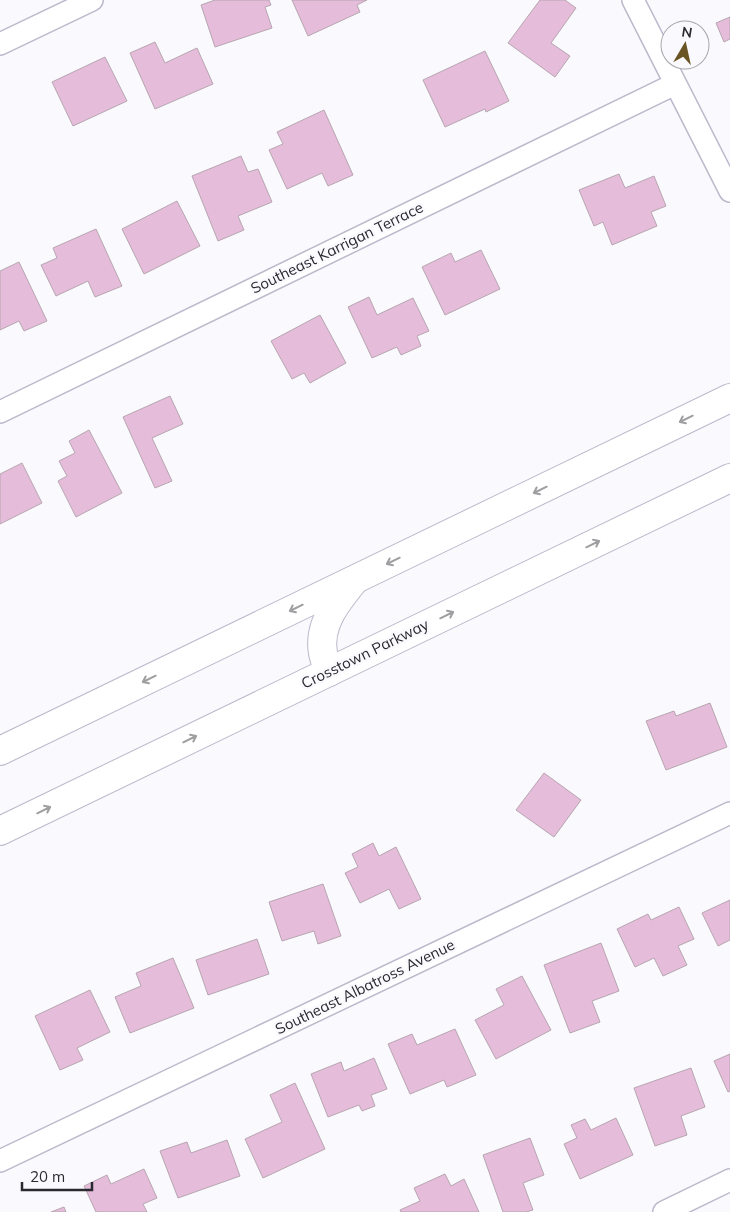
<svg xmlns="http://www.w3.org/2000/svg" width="730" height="1212" viewBox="0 0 730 1212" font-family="Mulish,sans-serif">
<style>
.building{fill:#e5bcd9;stroke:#b7a6b1}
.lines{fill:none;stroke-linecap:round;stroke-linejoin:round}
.minor-casing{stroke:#bbb9cb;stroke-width:24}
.secondary-casing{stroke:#bbb9cb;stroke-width:30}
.minor{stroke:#fff;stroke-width:21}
.secondary{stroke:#fff;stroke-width:28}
.oneway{stroke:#9f9fa2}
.labels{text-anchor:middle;stroke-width:5;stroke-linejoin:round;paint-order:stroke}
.street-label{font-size:15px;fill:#2a2930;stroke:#faf9fd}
</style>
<rect width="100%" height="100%" fill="#faf9fd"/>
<g class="building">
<polygon points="215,0 269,0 271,5 265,7 272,28 215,47 201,5"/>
<polygon points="292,0 367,0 357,5 360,12 308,36"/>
<polygon points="540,0 565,0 576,8 551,43 570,56 555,77 508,43"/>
<polygon points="730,17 730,39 724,42 716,23"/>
<polygon points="155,42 165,63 197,48 213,84 155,109 130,53"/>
<polygon points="485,51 509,101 486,112 485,109 445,127 423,80"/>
<polygon points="105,57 127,101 73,126 52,82"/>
<polygon points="324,110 353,175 328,186 322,173 287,189 269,150 283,144 277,132"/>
<polygon points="241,156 248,172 258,169 272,202 238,216 244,230 218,241 192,176"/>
<polygon points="619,174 625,188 654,176 666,206 651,212 657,226 612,245 603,222 594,226 579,190"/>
<polygon points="177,201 200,246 144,274 122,229"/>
<polygon points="96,229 122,286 95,297 88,281 56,296 41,265 57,258 53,248"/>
<polygon points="481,250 500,289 445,315 422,267 451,253 455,262"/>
<polygon points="19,262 47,321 24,331 19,321 0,330 0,271"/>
<polygon points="369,297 377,315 413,298 429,331 417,336 421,346 401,355 397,347 372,358 348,307"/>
<polygon points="320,315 346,363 310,383 304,373 292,379 271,341"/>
<polygon points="170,396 183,424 152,438 172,481 155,488 123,417"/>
<polygon points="89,430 122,493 76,517 58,481 67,476 59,461 75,453 69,441"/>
<polygon points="22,463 42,503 0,524 0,474"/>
<polygon points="710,703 727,747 666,770 646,721 674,711 676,716"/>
<polygon points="544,773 581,800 554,837 516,810"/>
<polygon points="373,843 379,856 396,847 421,899 399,909 389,889 360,903 345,873 358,867 352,854"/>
<polygon points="323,884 341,936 318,944 314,931 282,941 269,902"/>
<polygon points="730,900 730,940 718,946 702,913"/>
<polygon points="679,907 694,939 678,946 687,965 663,976 654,958 635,967 617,929 648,914 651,920"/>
<polygon points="257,939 269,974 208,995 196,960"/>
<polygon points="601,943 619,991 592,1001 600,1022 570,1033 544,965"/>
<polygon points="173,958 194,1008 130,1033 115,997 141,986 136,973"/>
<polygon points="522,976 551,1030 496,1059 475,1020 504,1005 496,989"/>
<polygon points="90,990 110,1032 77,1048 83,1060 60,1070 35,1016"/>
<polygon points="455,1029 476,1075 447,1087 444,1080 410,1094 388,1044 412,1034 417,1045"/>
<polygon points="730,1054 730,1091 728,1092 714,1061"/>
<polygon points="374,1058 387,1089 371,1095 375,1106 362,1111 359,1105 328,1117 311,1074 341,1062 344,1071"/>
<polygon points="691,1068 705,1107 681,1116 687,1135 655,1146 634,1088"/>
<polygon points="295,1083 325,1149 263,1178 245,1139 282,1122 270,1095"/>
<polygon points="616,1118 633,1155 580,1179 564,1144 577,1138 571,1125 585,1119 591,1130"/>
<polygon points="530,1138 544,1175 523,1183 533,1210 526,1212 503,1212 483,1155"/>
<polygon points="227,1140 240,1176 178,1198 160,1151 187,1142 191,1153"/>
<polygon points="144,1169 157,1198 143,1204 147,1212 96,1212 84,1186 107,1175 111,1184"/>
<polygon points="445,1174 451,1186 464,1179 479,1212 401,1212 400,1210 420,1201 414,1188"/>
<polygon points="64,1207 66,1212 51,1212"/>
</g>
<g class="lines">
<defs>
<g id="minor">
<polyline points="633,0 730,191"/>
<polyline points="0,44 92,0"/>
<polyline points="0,412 675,84"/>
<polyline points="0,1161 730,813"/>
<polyline points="664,1212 730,1180"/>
</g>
<g id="secondary">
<path d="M329,672C327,666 324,659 323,653C318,625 336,603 353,582"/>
<polyline points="0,751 730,398"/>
<polyline points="0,831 730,478"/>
</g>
</defs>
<use href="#minor" class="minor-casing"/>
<use href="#secondary" class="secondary-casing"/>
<use href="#minor" class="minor"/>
<use href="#secondary" class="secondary"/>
</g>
<defs><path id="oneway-shaft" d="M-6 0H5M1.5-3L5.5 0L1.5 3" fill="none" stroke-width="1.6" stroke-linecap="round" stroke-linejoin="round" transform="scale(1.25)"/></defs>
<g class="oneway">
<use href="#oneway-shaft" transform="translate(686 419) rotate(154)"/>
<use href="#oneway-shaft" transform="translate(540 490) rotate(154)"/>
<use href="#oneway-shaft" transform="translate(593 544) rotate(-26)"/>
<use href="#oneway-shaft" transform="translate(393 561) rotate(154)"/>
<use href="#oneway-shaft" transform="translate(296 608) rotate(154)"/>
<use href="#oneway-shaft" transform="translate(447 615) rotate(-26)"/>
<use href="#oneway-shaft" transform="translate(149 679) rotate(154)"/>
<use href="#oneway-shaft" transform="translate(190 739) rotate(-26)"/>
<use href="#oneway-shaft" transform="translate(44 810) rotate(-26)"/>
</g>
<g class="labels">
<g class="street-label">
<text transform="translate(337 248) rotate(-26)" y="5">Southeast Karrigan Terrace</text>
<text transform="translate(365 654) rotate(-26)" y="5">Crosstown Parkway</text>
<text transform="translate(365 987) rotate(-26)" y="5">Southeast Albatross Avenue</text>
</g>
</g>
<g transform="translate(685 45) rotate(9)"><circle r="24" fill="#faf9fd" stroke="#a7a6ab"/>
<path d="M0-4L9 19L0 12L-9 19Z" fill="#6b5424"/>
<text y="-8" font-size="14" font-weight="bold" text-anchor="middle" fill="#2a2930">N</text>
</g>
<path d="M22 1182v8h70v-8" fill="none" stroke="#2a2930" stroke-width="2.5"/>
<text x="30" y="1182" font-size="15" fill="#2a2930" stroke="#faf9fd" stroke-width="4" paint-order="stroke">20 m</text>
</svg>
